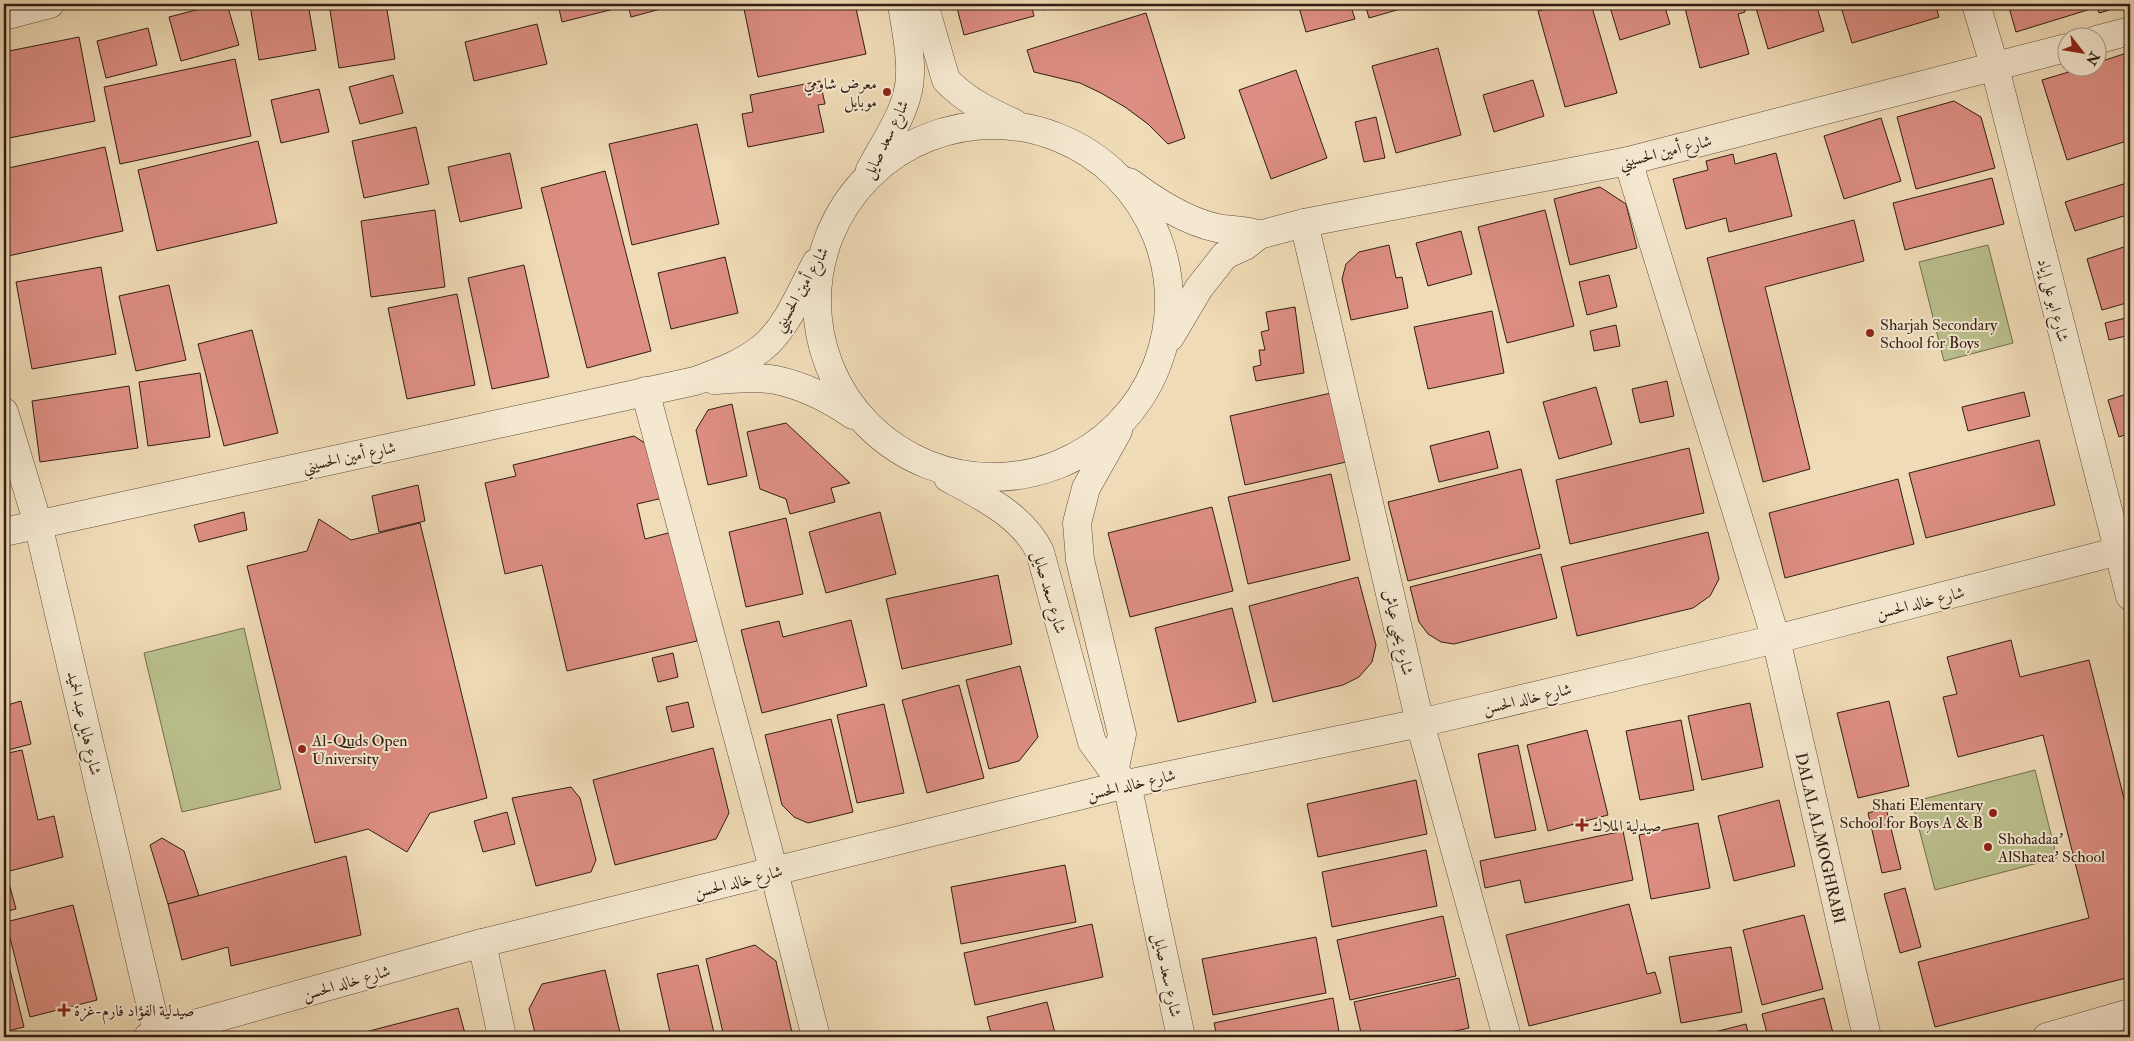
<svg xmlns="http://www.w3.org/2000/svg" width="2134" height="1041" viewBox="0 0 2134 1041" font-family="'IM FELL Double Pica',Amiri,serif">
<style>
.pitch{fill:#bac08d;stroke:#766e50}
.building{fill:#dd8e82;stroke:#311d14}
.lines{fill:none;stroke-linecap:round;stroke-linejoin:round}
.minor-casing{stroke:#604c3c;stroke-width:29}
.minor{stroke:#f5e8d0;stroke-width:28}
.poi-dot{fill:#8f2418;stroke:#f5e8d0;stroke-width:2}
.labels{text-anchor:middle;stroke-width:4;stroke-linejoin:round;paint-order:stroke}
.poi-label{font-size:16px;fill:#311d14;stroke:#f5e8d0;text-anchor:start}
.street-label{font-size:16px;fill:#311d14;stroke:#f5e8d0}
</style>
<rect width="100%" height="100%" fill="#efdbb6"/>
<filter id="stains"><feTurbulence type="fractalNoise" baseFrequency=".004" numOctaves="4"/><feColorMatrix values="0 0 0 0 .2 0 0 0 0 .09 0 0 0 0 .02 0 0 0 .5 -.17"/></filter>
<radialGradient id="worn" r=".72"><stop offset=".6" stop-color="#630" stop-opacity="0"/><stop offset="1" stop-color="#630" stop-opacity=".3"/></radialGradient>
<g class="pitch">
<polygon points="1988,245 2013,343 1944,361 1919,262"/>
<polygon points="244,628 281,789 182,812 144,653"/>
<polygon points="2035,770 2057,858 1935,890 1912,802"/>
</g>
<g class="building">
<polygon points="219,4 227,4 239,45 181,61 169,17"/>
<polygon points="260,4 308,4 316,50 259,60 250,5"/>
<polygon points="368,4 386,4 395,59 339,68 330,10"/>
<polygon points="558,4 612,4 614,9 562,22"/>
<polygon points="628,4 679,4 631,17"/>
<polygon points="743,4 855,4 866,54 758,77"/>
<polygon points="956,4 1031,4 1034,16 964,35"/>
<polygon points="1041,4 1065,4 1043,10"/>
<polygon points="1298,4 1350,4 1355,19 1306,32"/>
<polygon points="1365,4 1418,4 1369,18"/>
<polygon points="1562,4 1591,4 1617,93 1565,107 1538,11"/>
<polygon points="1609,4 1664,4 1670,24 1620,40"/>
<polygon points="1684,4 1743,4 1745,12 1738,14 1749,54 1700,68"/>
<polygon points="1770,4 1816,4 1824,31 1768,49 1756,8"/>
<polygon points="1840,4 1935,4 1939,17 1852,43"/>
<polygon points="2008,4 2093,4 2094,8 2016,32"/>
<polygon points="2096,4 2130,4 2099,13"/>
<polygon points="1146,13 1185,138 1168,144 1148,124 1125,107 1101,93 1080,83 1034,72 1027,50"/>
<polygon points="537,24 547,64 474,81 465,42"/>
<polygon points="148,28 157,65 106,78 97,41"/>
<polygon points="79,37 95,121 4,139 4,52"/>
<polygon points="1438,48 1461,135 1396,153 1372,66"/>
<polygon points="2130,52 2130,140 2067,160 2042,80 2082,68 2096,68 2096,63"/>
<polygon points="235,59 251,136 120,164 104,87"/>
<polygon points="1296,70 1327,158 1271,179 1239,90"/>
<polygon points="393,75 403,113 360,124 349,87"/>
<polygon points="1533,80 1544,116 1494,132 1483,95"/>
<polygon points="820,81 825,104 818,105 824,132 748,147 742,114 753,112 750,95"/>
<polygon points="319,89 329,132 281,143 271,100"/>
<polygon points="1954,101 1981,117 1995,168 1916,189 1897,117"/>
<polygon points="1376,117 1385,158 1364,162 1355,122"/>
<polygon points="1881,118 1901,181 1844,199 1824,136"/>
<polygon points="697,124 719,224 632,245 609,144"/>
<polygon points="416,127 429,184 364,198 352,141"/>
<polygon points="258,141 277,223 157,251 138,170"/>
<polygon points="105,147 123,231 8,256 4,238 4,169"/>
<polygon points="510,153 522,208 460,222 448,167"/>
<polygon points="1776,153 1792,216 1729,232 1726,218 1686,229 1673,179 1708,170 1706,161 1733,154 1735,164"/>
<polygon points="605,171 651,351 587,368 541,188"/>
<polygon points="1992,178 2004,224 1905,250 1893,203"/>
<polygon points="2130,182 2130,214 2075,231 2065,202"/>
<polygon points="1600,187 1626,204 1637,248 1570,265 1554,199"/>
<polygon points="435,210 445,287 371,297 361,221"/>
<polygon points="1545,210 1574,326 1507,343 1478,227"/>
<polygon points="1854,220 1864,261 1765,287 1810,469 1763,482 1707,258"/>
<polygon points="1461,231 1472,274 1428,286 1416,243"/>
<polygon points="1389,245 1396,278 1402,277 1408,308 1351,320 1342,279 1346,264 1359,252"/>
<polygon points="2130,245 2130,302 2102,310 2087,259"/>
<polygon points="725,257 738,313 671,329 658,273"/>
<polygon points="524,265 549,377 492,389 468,278"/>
<polygon points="101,267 116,354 32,369 16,282"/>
<polygon points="1609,275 1617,307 1587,315 1579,282"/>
<polygon points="169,285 186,360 136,371 119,296"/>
<polygon points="457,294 475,385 407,399 388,308"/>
<polygon points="1295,307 1304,373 1256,381 1253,367 1261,365 1259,350 1265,350 1261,332 1269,330 1266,312"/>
<polygon points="1492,311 1504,373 1428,389 1414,327"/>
<polygon points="2130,317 2130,335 2109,340 2105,323"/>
<polygon points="1616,325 1620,346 1594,351 1590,331"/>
<polygon points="252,330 278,433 224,446 198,344"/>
<polygon points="200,373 210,437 148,446 139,382"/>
<polygon points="1667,381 1674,416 1640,423 1632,389"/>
<polygon points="129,386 138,448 40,462 32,401"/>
<polygon points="1596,387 1612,444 1559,459 1543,402"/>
<polygon points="2024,392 2030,416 1968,431 1962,407"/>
<polygon points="1331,393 1346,462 1245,485 1230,416"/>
<polygon points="2130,393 2130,433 2119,437 2108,400"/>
<polygon points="732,404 747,476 708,485 696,430 708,410"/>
<polygon points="786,423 850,483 831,488 835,502 790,514 786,499 760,489 747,432"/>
<polygon points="1489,431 1498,468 1439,482 1430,446"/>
<polygon points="634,436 651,447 663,498 637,504 645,539 672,532 697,641 567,671 542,565 505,574 485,483 516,476 513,465"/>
<polygon points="2039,440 2055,505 1926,538 1909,473"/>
<polygon points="1689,448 1704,513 1570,544 1556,480"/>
<polygon points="1521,469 1540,548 1408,581 1388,502"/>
<polygon points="1331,474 1350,560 1248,584 1228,497"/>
<polygon points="1898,479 1914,544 1785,578 1769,513"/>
<polygon points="418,485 425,521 379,532 372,496"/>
<polygon points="1212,507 1233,591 1130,617 1108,533"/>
<polygon points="244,512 247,530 199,542 194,525"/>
<polygon points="880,512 896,574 826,593 809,532"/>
<polygon points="786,518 803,594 746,607 729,532"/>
<polygon points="319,519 351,540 420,523 487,798 430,813 407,852 368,829 315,843 247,566 307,551"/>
<polygon points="1708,532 1719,579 1710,596 1693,608 1577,636 1561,567"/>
<polygon points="1541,554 1557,618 1454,644 1441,642 1428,634 1419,622 1410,587"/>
<polygon points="998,575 1012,644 902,669 886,599"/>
<polygon points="1358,577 1376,645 1372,662 1359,677 1343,685 1273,702 1249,606"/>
<polygon points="1232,608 1256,702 1178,722 1155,628"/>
<polygon points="851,620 867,686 762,713 741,630 779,621 783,637"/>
<polygon points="2011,640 2020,677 2089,660 2130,822 2130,977 1935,1027 1918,962 2089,918 2043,735 1958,757 1943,697 1957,694 1947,657"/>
<polygon points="673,653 678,677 658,682 652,658"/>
<polygon points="1020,666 1038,737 1019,761 989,769 966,680"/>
<polygon points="4,678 9,700 4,702"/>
<polygon points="959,685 984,778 927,793 902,700"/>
<polygon points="21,701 31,744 4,751 4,706"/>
<polygon points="1889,701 1909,786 1858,798 1837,713"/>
<polygon points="688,702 694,727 672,732 666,707"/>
<polygon points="1750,703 1763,767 1702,780 1688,716"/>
<polygon points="884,704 904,793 857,803 837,715"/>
<polygon points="831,719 853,812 808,823 794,817 782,805 765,735"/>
<polygon points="1681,720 1694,790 1640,800 1626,731"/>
<polygon points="1587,730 1608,815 1548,831 1527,745"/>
<polygon points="1518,745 1536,830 1495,838 1478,754"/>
<polygon points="713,748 729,813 716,839 615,865 593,780"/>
<polygon points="22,750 38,820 54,816 63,857 6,872 16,909 4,912 4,754"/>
<polygon points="1416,780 1427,834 1318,857 1307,804"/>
<polygon points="571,787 580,798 596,860 591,872 536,886 512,798"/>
<polygon points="1779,800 1795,866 1734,881 1718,816"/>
<polygon points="1886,808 1901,869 1882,873 1868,813"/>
<polygon points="507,812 515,844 483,852 474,821"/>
<polygon points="1698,823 1710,888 1651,899 1639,835"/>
<polygon points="1623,831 1633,880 1525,903 1520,880 1485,888 1480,861"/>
<polygon points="162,838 184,851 199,896 168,904 150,845"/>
<polygon points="1426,850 1437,906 1332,927 1322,872"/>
<polygon points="346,856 361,935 231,966 228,947 182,960 168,904"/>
<polygon points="1065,865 1076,922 961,944 951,887"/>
<polygon points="1905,888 1921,947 1900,953 1884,894"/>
<polygon points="1629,904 1647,974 1655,972 1661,993 1529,1026 1506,935"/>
<polygon points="73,905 97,1000 30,1017 6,922"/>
<polygon points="1804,915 1823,989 1762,1005 1743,930"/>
<polygon points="1443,916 1456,976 1350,1000 1337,940"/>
<polygon points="1092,924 1103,977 975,1005 964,953"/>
<polygon points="1316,937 1326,993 1213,1015 1202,959"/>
<polygon points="755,945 776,961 793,1037 724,1037 706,959"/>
<polygon points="4,946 24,1027 4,1032"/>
<polygon points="1731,947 1742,1012 1681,1023 1669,957"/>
<polygon points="698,965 715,1037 671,1037 657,974"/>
<polygon points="605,970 621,1037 536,1037 529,1009 542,984"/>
<polygon points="1459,978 1469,1028 1428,1037 1362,1037 1354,1002"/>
<polygon points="1333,998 1340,1037 1217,1037 1214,1023"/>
<polygon points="1824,998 1834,1037 1768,1037 1762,1014"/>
<polygon points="1047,1002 1056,1037 992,1037 987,1017"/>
<polygon points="458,1008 466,1037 346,1037"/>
<polygon points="1746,1024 1749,1037 1695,1037"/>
<polygon points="1110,1033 1111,1037 1092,1037"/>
<polygon points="1483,1034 1484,1037 1467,1037"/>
</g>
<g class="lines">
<defs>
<g id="minor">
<path d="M924,4L946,80C965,100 989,112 1014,123"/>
<polyline points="1976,4 1995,68 2130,596"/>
<polyline points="4,16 50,4"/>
<polyline points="2096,40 2130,31"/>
<circle cx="993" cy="301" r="176"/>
<polyline points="1628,161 1776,639 1867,1037"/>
<path d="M870,170C885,141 910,108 910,74C911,51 905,26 902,4"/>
<path d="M1129,182C1155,201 1185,221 1217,228C1232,231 1245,229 1259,235"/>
<polyline points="1304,223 1420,723 1507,1037"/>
<polyline points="1170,337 1199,288 1225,255 1245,246 1259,235 1304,223 1628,161 2066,48"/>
<path d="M714,380C734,379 756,376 776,380C804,386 830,399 853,415"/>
<polyline points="645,391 774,872 816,1037"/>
<polyline points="4,412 38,524 158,1037"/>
<path d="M948,478C982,496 1023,516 1040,552L1092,742L1114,772L1127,784L1181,1037"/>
<path d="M4,532L695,381C719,372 742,364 762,348C787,328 801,291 816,263"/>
<polyline points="1114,772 1122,734 1080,560 1077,523 1086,488 1118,431"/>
<polyline points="482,943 502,1037"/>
<polyline points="148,1037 482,943 1127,784 1420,723 1776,639 2119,551"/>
<polyline points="2047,1037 2130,1013"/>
</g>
</defs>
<use href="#minor" class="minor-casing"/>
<use href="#minor" class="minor"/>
</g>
<g class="poi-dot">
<circle cx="887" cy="92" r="5"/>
<circle cx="1870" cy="333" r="5"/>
<circle cx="302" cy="749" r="5"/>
<circle cx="1993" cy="813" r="5"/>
<path d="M1579.5 817.5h5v5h5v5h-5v5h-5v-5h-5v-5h5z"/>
<circle cx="1988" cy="847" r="5"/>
<path d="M61.5 1002.5h5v5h5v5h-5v5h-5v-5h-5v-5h5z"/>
</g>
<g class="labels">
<g class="poi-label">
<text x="877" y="89" text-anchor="end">معرض شاومي<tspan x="877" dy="18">موبايل</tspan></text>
<text x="1880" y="330">Sharjah Secondary<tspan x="1880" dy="18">School for Boys</tspan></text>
<text x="312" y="746">Al-Quds Open<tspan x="312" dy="18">University</tspan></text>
<text x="1983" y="810" text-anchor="end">Shati Elementary<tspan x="1983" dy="18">School for Boys A &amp; B</tspan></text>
<text x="1592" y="831">صيدلية الملاك</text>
<text x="1998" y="844">Shohadaa'<tspan x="1998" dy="18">AlShatea' School</tspan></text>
<text x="74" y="1016">صيدلية الفؤاد فارم-غزة</text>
</g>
<g class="street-label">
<text transform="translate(885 139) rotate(-64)" y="6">شارع سعد صايل</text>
<text transform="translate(1665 151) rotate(-14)" y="6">شارع أمين الحسيني</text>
<text transform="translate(800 289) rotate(-60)" y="6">شارع أمين الحسيني</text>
<text transform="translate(2054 300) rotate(76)" y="6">شارع ابو على إياد</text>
<text transform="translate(349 456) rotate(-12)" y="6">شارع أمين الحسيني</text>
<text transform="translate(1050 592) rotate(74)" y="6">شارع سعد صايل</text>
<text transform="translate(1920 602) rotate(-14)" y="6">شارع خالد الحسن</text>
<text transform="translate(1399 632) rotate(77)" y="6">شارع يحيى عياش</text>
<text transform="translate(1527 698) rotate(-13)" y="6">شارع خالد الحسن</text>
<text transform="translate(85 723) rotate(77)" y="6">شارع هايل عبد الحميد</text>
<text transform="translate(1131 784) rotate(-13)" y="6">شارع خالد الحسن</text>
<text transform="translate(1821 838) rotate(77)" y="6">DALAL ALMOGHRABI</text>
<text transform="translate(738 881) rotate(-14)" y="6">شارع خالد الحسن</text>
<text transform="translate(1168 975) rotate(78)" y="6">شارع سعد صايل</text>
<text transform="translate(346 982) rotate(-16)" y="6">شارع خالد الحسن</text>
</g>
</g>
<rect width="2134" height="1041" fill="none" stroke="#efdbb6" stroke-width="20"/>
<rect x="5" y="5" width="2124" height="1031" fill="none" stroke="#311d14" stroke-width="2.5"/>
<rect x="10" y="10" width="2114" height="1021" fill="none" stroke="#311d14"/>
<g transform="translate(2082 52) rotate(121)"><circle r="24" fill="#f5e8d0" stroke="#a79785"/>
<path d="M0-4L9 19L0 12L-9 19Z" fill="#8f2418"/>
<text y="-8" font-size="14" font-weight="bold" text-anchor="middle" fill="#311d14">N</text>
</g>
<rect width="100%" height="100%" filter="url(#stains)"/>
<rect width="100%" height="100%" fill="url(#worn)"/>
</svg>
